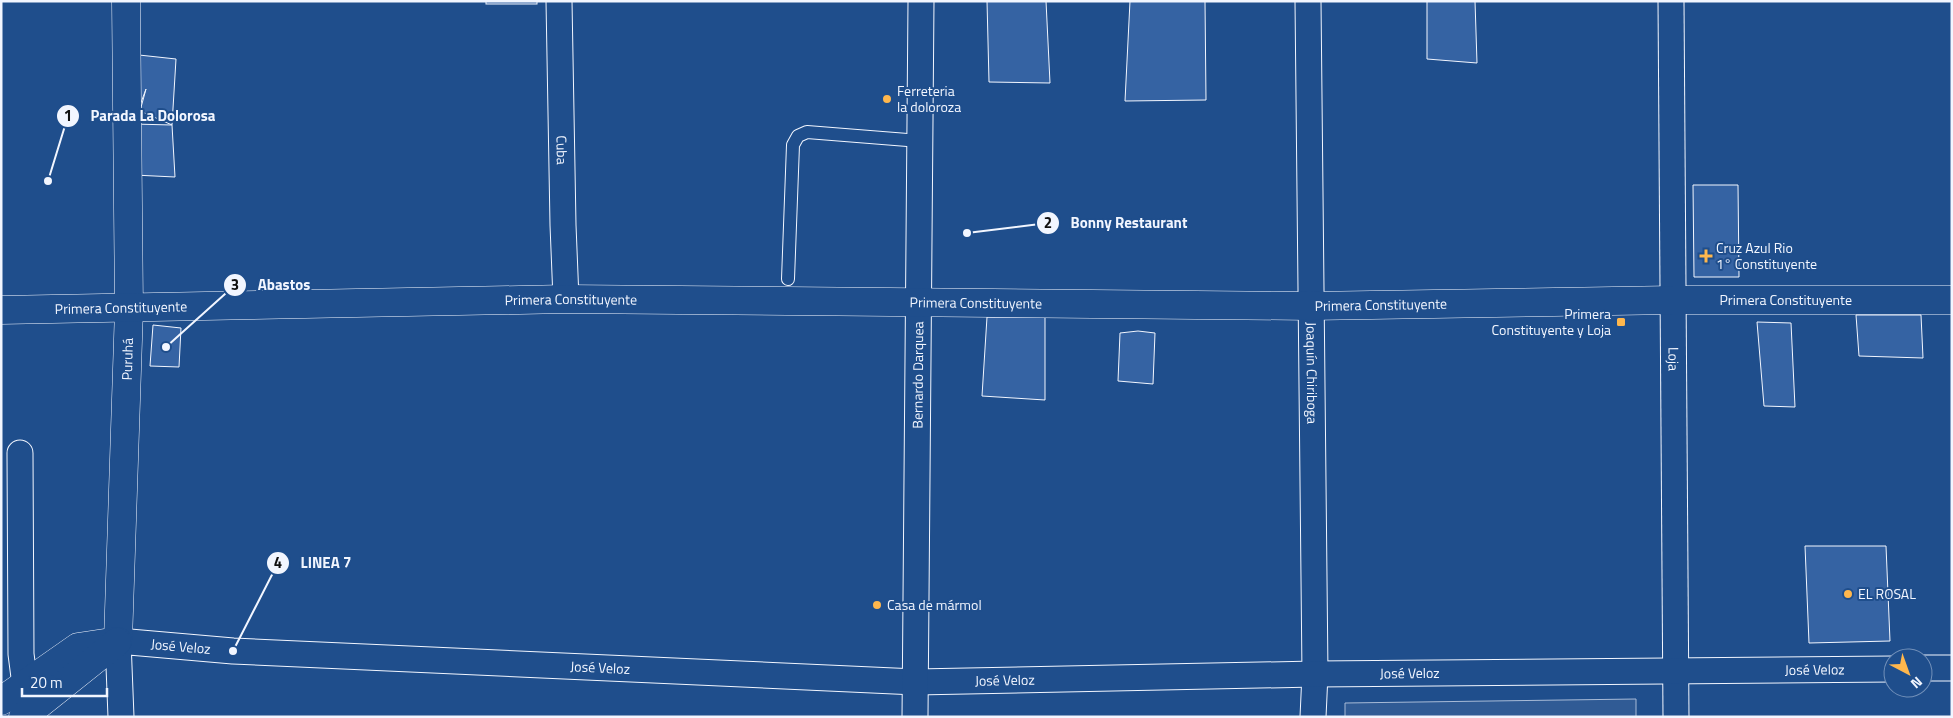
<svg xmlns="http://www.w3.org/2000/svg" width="1953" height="718" viewBox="0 0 1953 718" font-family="'Titillium Web',sans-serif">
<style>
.built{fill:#305b95;stroke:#a8bbd7}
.building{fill:#3563a3;stroke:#f2f6ff}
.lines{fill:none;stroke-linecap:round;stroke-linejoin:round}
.service-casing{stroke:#f2f6ff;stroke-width:14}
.minor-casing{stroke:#f2f6ff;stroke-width:27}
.tertiary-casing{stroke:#f2f6ff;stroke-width:29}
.secondary-casing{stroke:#f2f6ff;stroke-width:29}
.service{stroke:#1f4e8c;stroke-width:12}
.minor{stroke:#1f4e8c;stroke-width:25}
.tertiary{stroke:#1f4e8c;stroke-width:28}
.secondary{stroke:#1f4e8c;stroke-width:28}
.poi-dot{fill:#ffb74d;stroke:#1f4e8c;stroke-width:2}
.labels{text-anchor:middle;stroke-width:4;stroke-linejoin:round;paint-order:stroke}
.poi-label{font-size:14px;fill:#f2f6ff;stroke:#1f4e8c;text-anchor:start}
.street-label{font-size:14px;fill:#f2f6ff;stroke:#1f4e8c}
.leader{fill:none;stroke:#f2f6ff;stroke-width:2}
.callout-dot{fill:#f2f6ff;stroke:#1f4e8c;stroke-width:2}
.mark-label{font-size:15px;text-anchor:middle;font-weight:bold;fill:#111}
.callout-label{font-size:15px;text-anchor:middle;font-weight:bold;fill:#f2f6ff;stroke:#1f4e8c;stroke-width:4;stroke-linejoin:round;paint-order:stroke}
</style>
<rect width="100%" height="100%" fill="#1f4e8c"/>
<polygon class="built" points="1636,699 1636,717 1345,717 1345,703"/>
<g class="building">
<rect x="486" y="1" width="51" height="3"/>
<polygon points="987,1 1046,1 1050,83 989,82"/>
<polygon points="1130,1 1205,1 1206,100 1125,101"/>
<polygon points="1427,1 1475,1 1477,63 1427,59"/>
<polygon points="139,55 176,59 172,125 140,111 146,89 133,124"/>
<polygon points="133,124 172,125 175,177 134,175"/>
<polygon points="1693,185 1738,185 1739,277 1694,277"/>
<polygon points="1856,315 1921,315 1923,358 1859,356"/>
<polygon points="987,317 1045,317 1045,400 982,396"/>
<polygon points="1757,322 1791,323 1795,407 1764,406"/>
<polygon points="153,325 181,328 179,367 150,366"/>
<polygon points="1138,331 1155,333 1153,384 1118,381 1120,333"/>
<polygon points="1805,546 1886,546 1890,641 1809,643"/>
</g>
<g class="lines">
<defs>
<polyline id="service" points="788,279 793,145 798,136 807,132 920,141"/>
<g id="minor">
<path id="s1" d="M559,1L563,225L566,299"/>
<path id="s2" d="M1308,1L1315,674L1313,717"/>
<path id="s3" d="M1671,1L1676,717"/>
<polyline points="20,453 21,654 25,685"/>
<polyline points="1923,668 1952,668"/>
<path id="s4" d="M121,717L118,641L233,651L916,682L1315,674L1893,669"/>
<path id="s5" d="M915,717L921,1"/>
</g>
<g id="tertiary">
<path id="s6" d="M118,641L129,309L126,1"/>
<polyline points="1,701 78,647 118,641"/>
<polyline points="23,717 117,642"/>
</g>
<g id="secondary">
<path id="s7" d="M1,310L566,299L1310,306L1673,300H1952"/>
</g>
</defs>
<use href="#service" class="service-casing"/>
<use href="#minor" class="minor-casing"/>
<use href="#tertiary" class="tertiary-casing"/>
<use href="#secondary" class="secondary-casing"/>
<use href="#service" class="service"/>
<use href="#minor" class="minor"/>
<use href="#tertiary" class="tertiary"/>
<use href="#secondary" class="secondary"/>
</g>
<g class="poi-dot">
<circle cx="887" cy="99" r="5"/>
<path d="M1703.5 248.5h5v5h5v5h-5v5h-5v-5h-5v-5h5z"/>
<rect x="1616" y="317" width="10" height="10" rx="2.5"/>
<circle cx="1848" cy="594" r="5"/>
<circle cx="877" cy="605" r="5"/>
</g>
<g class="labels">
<g class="poi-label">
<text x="897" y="96">Ferreteria<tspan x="897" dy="16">la doloroza</tspan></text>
<text x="1716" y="253">Cruz Azul Rio<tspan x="1716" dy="16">1° Constituyente</tspan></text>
<text x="1611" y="319" text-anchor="end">Primera<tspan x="1611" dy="16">Constituyente y Loja</tspan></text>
<text x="1858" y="599">EL ROSAL</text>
<text x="887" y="610">Casa de mármol</text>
</g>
<g class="street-label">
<text dy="5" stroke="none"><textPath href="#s1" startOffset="149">Cuba</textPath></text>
<text dy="5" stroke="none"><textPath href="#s7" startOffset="570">Primera Constituyente</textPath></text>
<text dy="5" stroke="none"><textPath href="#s7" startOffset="1785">Primera Constituyente</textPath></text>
<text dy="5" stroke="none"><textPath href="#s7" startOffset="975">Primera Constituyente</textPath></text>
<text dy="5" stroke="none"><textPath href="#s7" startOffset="1380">Primera Constituyente</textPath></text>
<text dy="5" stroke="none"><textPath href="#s7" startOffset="120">Primera Constituyente</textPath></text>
<text dy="5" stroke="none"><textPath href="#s6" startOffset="282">Puruhá</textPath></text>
<text dy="5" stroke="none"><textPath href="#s3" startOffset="358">Loja</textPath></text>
<text dy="5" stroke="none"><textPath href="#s5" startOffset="342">Bernardo Darquea</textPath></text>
<text dy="5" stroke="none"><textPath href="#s2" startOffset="372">Joaquín Chiriboga</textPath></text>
<text dy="5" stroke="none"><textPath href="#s4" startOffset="139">José Veloz</textPath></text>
<text dy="5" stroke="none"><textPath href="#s4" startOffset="559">José Veloz</textPath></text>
<text dy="5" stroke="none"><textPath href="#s4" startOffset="1774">José Veloz</textPath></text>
<text dy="5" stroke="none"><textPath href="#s4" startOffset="1369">José Veloz</textPath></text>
<text dy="5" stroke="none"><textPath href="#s4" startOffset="964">José Veloz</textPath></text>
</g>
</g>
<path class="leader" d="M48 181L68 116M967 233L1048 223M166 347L235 285M233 651L278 563"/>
<g class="callout-dot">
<circle cx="48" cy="181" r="5"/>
<circle cx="967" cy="233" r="5"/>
<circle cx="166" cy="347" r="5"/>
<circle cx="233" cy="651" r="5"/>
<circle cx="68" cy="116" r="12"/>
<circle cx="1048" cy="223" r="12"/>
<circle cx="235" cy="285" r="12"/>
<circle cx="278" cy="563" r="12"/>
</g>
<g class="mark-label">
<text x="68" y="121">1</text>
<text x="1048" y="228">2</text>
<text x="235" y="290">3</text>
<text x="278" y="568">4</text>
</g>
<g class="callout-label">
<text x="153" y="121">Parada La Dolorosa</text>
<text x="1129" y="228">Bonny Restaurant</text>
<text x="284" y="290">Abastos</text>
<text x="326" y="568">LINEA 7</text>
</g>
<rect width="1953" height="718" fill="none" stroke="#f2f6ff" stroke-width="5"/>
<g transform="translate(1908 673) rotate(139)"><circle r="24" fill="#1f4e8c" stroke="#7391ba"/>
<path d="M0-4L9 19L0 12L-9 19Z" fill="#ffb74d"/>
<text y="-8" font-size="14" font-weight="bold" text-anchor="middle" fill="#f2f6ff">N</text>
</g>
<path d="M22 688v8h85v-8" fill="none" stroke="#f2f6ff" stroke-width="2.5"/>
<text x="30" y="688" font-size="15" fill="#f2f6ff" stroke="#1f4e8c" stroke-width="4" paint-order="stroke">20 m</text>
</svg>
